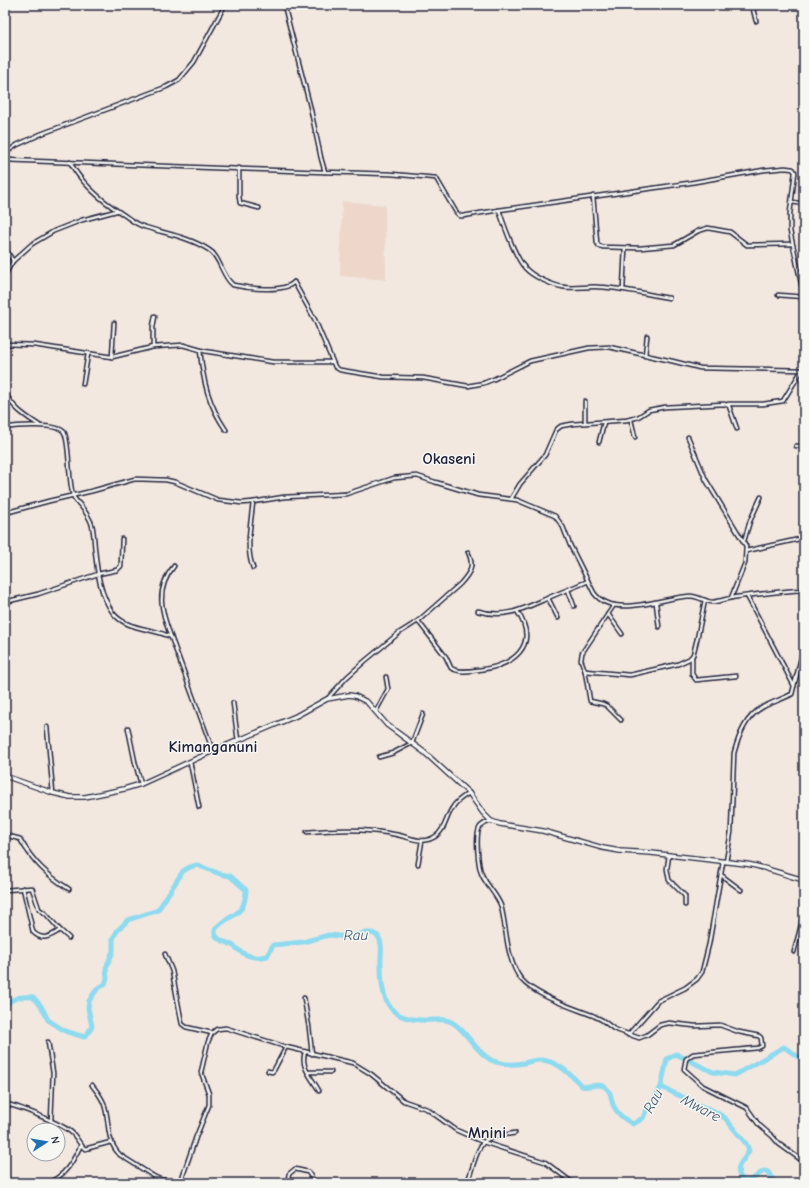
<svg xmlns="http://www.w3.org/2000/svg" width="809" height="1188" viewBox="0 0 809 1188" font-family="'Comic Neue',sans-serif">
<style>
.built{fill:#eed7ca}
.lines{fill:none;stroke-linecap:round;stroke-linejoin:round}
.river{stroke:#8edaef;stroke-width:5}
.minor-casing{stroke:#22223b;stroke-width:5.5}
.tertiary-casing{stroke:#22223b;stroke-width:6}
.minor{stroke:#f6f6f2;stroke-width:2.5}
.tertiary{stroke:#f6f6f2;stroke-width:3.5}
.labels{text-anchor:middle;stroke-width:3;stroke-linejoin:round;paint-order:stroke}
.water-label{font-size:15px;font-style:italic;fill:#425971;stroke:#f6f6f2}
.quarter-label{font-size:16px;font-weight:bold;fill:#22223b;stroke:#f6f6f2}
</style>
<rect width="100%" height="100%" fill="#f2e8e0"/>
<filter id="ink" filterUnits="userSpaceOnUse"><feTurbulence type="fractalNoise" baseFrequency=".025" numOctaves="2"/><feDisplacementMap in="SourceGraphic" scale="8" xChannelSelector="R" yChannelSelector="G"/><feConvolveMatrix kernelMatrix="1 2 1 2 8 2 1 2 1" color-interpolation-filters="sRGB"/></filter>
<g filter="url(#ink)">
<polygon class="built" points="342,201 385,205 386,280 340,276"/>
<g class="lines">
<g class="river">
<path d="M5,1005C15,997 21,996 33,997L41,1006L48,1020L65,1031L84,1037L88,1033L92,1026L88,1008L89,1001L97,989L105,984L107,978L106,968L113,951V939L117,931L128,920L158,910L183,871L190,867L197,865L220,874L230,876L246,890C246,896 244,906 240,910C234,918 207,926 217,937C222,943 230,942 235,947C244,956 255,959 267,956L273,945L303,942L329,935L348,937L365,933H372L378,936C384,946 380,954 381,965C381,977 382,994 388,1004C397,1020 418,1021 434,1020C439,1020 445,1019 449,1021C465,1027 474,1051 491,1060C502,1065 513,1065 524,1063C529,1062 534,1060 539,1060C557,1060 570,1074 582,1086C589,1088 596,1083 603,1086C611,1089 611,1098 613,1105C617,1114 625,1120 633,1124L643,1118L648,1106L653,1101L661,1087L667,1059L676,1054L713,1072L735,1075L784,1047L804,1061"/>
<path d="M661,1087L689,1100L696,1104L712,1110L725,1118L747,1145L749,1151C743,1163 732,1166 743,1181C753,1182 756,1175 764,1171L768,1172L775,1183"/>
</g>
<defs>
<g id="minor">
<polyline points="284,5 310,106 321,158 325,172 391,174 436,178 456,212 460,216 463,216 499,210 689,183 764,170 785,168 793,169 795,172 790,213 790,231 804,297 778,295"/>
<polyline points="752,5 756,21"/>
<polyline points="5,153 17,145 41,134 166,87 179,80 194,62 225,5"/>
<polyline points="5,160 324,172"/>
<path d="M70,162C82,185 102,201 124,215C131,220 137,225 145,227C167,234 189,237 209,250C220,256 222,277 233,285C246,288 285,293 294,282L315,320L335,367L340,370L383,377L423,378L468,386L484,383L494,379L530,361L589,348L609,347L672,361L700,368L802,370L804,368"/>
<polyline points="239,168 239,196 240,203 259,208"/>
<polyline points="593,196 597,243 599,246 603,247 640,248 674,245 698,231 708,228 730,232 747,245 792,244"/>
<polyline points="792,202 804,204"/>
<path d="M499,210C504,225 515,257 525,268C533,277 552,285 563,287C574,289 588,286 599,287C623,288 646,294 669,298"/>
<polyline points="5,248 13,261"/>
<polyline points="5,275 13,261 32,244 54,231 82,220 116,211"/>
<polyline points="623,289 625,249"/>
<polyline points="5,344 34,345 112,357 153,347 183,345 204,351 273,362 332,362"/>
<polyline points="153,347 153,327 155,316"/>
<path d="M200,350C203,381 208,404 226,430"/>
<polyline points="645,356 647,336"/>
<polyline points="112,357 114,323"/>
<polyline points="83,384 88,354"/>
<path d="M5,391C11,407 25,416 39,425"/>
<polyline points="585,401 585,423"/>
<polyline points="728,404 763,404 783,401 802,370"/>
<polyline points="631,420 635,437"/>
<path d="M5,428C15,426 58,423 64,432C70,442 68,481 73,495C74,499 77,502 80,505C85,511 90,518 92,525C94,533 94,542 95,550C97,571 100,595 113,613C126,630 153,628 171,637L213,751"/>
<polyline points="688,437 706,480 746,546 745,563 731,598"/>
<polyline points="599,442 604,422"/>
<polyline points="796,446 804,446"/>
<polyline points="511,499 520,484 545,455 556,430 561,426 572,424 627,420 638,417 649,410 665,407 724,404 729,406 737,429"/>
<path d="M253,502C251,524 245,547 253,568"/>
<path d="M5,513L49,501L92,491L135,479L166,480L175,482L218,500L242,503L253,502L284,497L346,494L394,478L417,476L435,482L478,495L517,500L555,516L563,527L570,545L594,593C614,620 663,597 690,596C698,596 705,602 713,602C721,601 729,598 737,597C759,594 782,591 804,590"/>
<polyline points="744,541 750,521 761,497"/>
<polyline points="746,551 804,538"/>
<polyline points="568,590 574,606"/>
<polyline points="747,596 794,686"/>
<polyline points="548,598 558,618"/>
<polyline points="5,602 38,594 98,574 117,570 121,566 122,539"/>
<polyline points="656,603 659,627"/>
<polyline points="614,605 582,653 581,660 585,671 590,701 603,704 607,706 621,720"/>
<path d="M478,611C505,619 523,609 548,598C561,592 575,587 588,581"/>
<polyline points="608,614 622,634"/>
<path d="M418,621L446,657L451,668C459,673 470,671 478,670C512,666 541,647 517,611"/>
<path d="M171,637C161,611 155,589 174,566"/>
<polyline points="692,658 692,674 696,680 736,676"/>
<polyline points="585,671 630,675 678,664 689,659 693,655 697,639 705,600"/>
<path d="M328,698L347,677L365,661L399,633L418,621L460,584C470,573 475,566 468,552"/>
<polyline points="233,703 238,741"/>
<polyline points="376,711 388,689 386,677"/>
<polyline points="47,727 53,793"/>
<polyline points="128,728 135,762 141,784"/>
<polyline points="379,757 393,753 412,743 423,714"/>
<polyline points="190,762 199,807"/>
<path d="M491,821C487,822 483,824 480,827C475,834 478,867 482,875C487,886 497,895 501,906C507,929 506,960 521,979C535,996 574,1008 594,1016L602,1020L614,1029L639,1038L647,1035L660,1025L669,1023L695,1026L720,1025L739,1032L759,1036L761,1038L762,1046L758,1048L693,1054L686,1059L684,1069L703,1086L747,1108L759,1125L772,1136L779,1144L804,1162"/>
<path d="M307,832C338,829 368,828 398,835C412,838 423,845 436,836C446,829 446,816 453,807C456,801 463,797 469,793"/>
<path d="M5,835L20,839C33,862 47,875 69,889"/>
<polyline points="804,843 803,847 804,856"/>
<polyline points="669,855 667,869 669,880 685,896 685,905"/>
<path d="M726,862L731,832L734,753C739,735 746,716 763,707C772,702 783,699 792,694L804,646"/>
<polyline points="418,864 422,841"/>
<polyline points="721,875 741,890"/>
<path d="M23,888L33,932C42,941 50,937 60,930"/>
<polyline points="5,890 32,888 39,909 46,914 60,930 69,938"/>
<polyline points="794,952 804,914"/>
<polyline points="165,954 172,971 182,1024 186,1027 212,1033"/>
<polyline points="304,998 309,1027 312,1054"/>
<polyline points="628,1035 658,1001 685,988 697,979 702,972 709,944 723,862"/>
<polyline points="48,1042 53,1073 51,1121"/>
<path d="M305,1052C300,1068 312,1077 319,1091"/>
<polyline points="268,1071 272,1072 274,1070 286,1047"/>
<polyline points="309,1072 331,1072"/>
<path d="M92,1085C97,1092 103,1098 105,1107C110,1125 106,1141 120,1155L155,1177L162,1180L181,1181L188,1183"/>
<path d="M5,1104C17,1105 61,1124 71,1132C77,1137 79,1144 85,1149L111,1142"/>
<polyline points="181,1181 196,1137 209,1105 209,1094 201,1072 208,1042 212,1033 217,1029 226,1028 286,1047 353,1063 371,1074 404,1101 427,1109 456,1130 483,1142 545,1162 573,1183"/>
<path d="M47,1183C65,1177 73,1161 81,1145"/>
<polyline points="287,1183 289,1174 295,1169 308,1172 315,1183"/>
<path d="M467,1183C472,1172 477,1143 488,1139C496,1135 507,1135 515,1133"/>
<polyline points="524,1183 524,1181"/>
</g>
<path id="tertiary" d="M5,776L53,793L70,797H85L124,789L141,784L213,751L296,716L327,699L349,695L355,696L367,702L387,725L424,752L469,793L483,813L491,821L500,824L543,831L603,848L620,851L651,853L746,864C766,867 784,875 804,880"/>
</defs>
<use href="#minor" class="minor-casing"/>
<use href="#tertiary" class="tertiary-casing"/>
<use href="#minor" class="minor"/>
<use href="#tertiary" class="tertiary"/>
</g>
</g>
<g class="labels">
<g class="water-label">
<text transform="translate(356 935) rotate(-1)" y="5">Rau</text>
<text transform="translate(653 1101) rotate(-61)" y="5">Rau</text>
<text transform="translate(701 1108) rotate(28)" y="5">Mware</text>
</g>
<g class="quarter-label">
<text x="449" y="464">Okaseni</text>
<text x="213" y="752">Kimanganuni</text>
<text x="487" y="1138">Mnini</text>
</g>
</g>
<rect width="809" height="1188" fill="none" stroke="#f6f6f2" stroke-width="20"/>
<rect x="10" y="10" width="789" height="1168" fill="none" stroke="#22223b" stroke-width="1.5" filter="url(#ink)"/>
<g transform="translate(46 1142) rotate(78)"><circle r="19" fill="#f6f6f2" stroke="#a1a1a9"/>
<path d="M0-3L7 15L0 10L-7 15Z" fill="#1f6fb2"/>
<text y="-6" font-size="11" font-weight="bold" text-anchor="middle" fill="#22223b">N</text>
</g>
</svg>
